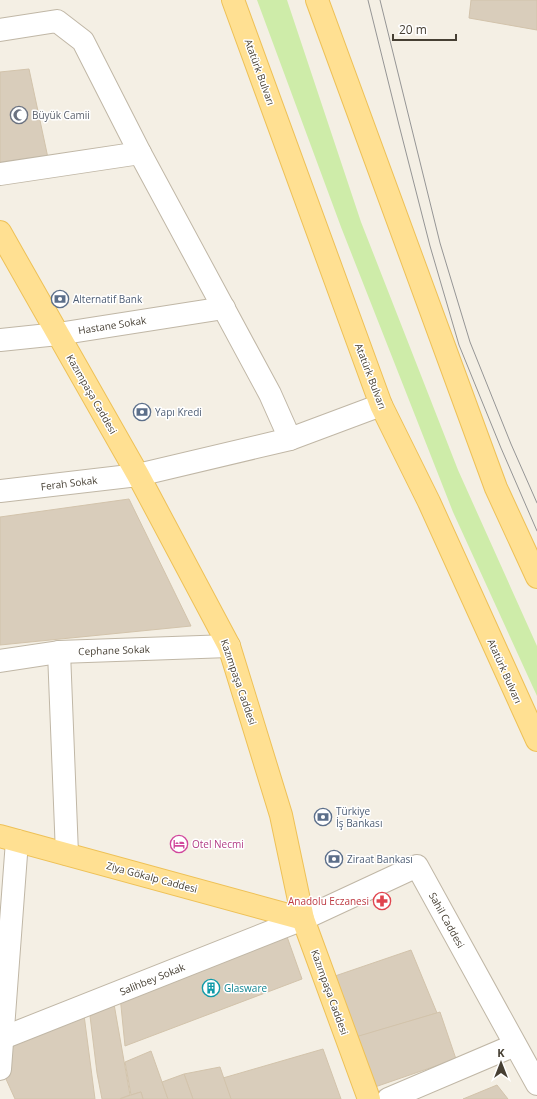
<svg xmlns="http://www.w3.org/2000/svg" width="537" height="1099" viewBox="0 0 537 1099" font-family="'Open Sans',sans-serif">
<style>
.green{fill:#ceeca9}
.building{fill:#d9cdbb;stroke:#d2c3ab}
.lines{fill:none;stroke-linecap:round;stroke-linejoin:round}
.minor-casing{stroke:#c0b7a6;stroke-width:24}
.major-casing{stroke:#eec157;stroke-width:24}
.minor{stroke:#fff;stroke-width:22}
.major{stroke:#ffe092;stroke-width:22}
.tram{stroke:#959595;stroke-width:1}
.labels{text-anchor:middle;stroke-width:3;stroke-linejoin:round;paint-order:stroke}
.street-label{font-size:10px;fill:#463f33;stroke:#fff}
.worship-label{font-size:10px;fill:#5b616d;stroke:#fff;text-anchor:start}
.service-label{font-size:10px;fill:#4e5e75;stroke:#fff;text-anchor:start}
.hotel-label{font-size:10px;fill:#b23c85;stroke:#fff;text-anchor:start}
.health-label{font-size:10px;fill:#be3a42;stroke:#fff;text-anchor:end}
.culture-label{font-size:10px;fill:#0d838f;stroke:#fff;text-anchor:start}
</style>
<rect width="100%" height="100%" fill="#f4efe4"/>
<polygon class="green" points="257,0 287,0 361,222 458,470 537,646 537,696 453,512 341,227"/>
<g class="building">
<polygon points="471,0 537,0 537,30 469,18"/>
<polygon points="29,69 48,158 0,165 0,72"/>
<polygon points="129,499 191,626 0,645 0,517"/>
<polygon points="285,931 302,979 125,1046 120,996"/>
<polygon points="411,950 437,1013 357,1037 335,976"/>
<polygon points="114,1004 130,1095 119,1099 102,1099 97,1073 90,1016"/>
<polygon points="440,1012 456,1059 372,1088 352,1038"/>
<polygon points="84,1015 95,1099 15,1099 6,1079 11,1042"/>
<polygon points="323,1049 341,1099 231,1099 223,1078"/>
<polygon points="151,1051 162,1082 168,1099 143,1099 141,1092 131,1095 125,1062"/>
<polygon points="220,1067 231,1099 193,1099 184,1074"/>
<polygon points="184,1074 193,1099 168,1099 162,1082"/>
<polygon points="497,1085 508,1099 463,1099"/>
<polygon points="141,1092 143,1099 120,1099 131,1095"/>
</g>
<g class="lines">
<defs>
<g id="minor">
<polyline points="0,30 57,21 83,41 140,153 270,394 290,439 381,405"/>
<polyline points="0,174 140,153"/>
<polyline points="0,340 58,334 224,308"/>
<polyline points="0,491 138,475 290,439"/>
<polyline points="59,652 67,854"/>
<polyline points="0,661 59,652 229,646"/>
<polyline points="0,1039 303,919 417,866 537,1084"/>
<polyline points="0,1069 17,841"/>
<polyline points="388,1099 515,1045"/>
</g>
<g id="major">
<polyline points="233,0 381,405 429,502 537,740"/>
<polyline points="317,0 496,488 537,577"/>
<polyline points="0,232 138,475 229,646 281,815 303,919 369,1099"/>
<polyline points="0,836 303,919"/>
</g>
</defs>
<use href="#minor" class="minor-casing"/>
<use href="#major" class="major-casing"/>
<use href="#minor" class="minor"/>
<use href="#major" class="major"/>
<g class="tram">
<polyline points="368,0 399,125 430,246 459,345 501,448 537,531"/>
<polyline points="380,0 440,243 470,342 511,444 537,503"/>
</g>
</g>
<defs>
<symbol id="mosque-ring" viewBox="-11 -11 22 22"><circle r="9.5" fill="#fff" stroke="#6b7280" stroke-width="1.5"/><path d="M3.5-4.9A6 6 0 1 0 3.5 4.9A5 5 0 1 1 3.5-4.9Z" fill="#6b7280"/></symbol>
<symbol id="bank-ring" viewBox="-11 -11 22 22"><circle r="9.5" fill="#fff" stroke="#5c6f8a" stroke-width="1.5"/><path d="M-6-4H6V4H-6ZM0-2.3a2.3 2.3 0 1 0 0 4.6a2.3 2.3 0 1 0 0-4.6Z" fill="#5c6f8a"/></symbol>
<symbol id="hotel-ring" viewBox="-11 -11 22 22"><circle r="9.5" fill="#fff" stroke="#d1479c" stroke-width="1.5"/><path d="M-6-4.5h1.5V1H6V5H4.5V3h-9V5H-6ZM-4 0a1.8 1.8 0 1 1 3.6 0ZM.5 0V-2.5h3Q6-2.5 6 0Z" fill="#d1479c"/></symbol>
<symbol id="pharmacy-ring" viewBox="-11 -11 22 22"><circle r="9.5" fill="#fff" stroke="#e0444e" stroke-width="1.5"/><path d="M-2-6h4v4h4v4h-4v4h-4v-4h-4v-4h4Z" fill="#e0444e"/></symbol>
<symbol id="building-ring" viewBox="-11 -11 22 22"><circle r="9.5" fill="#fff" stroke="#0f9aa8" stroke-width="1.5"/><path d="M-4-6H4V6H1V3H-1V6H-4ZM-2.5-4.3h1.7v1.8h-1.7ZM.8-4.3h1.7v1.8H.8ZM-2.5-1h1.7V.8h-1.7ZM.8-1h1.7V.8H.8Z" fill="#0f9aa8"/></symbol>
</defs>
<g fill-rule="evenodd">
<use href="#mosque-ring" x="9" y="105" width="20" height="20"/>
<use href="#bank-ring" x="50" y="289" width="20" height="20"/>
<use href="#bank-ring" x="132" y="402" width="20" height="20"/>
<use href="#bank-ring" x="313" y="807" width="20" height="20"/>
<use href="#hotel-ring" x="169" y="834" width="20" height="20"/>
<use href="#bank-ring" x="324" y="849" width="20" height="20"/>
<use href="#pharmacy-ring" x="372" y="891" width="20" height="20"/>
<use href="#building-ring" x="201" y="978" width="20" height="20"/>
</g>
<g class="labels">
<g class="street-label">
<text transform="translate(260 72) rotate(70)" y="4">Atatürk Bulvarı</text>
<text transform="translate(112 325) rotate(-9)" y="4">Hastane Sokak</text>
<text transform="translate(371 376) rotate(69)" y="4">Atatürk Bulvarı</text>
<text transform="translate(92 394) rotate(60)" y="4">Kazımpaşa Caddesi</text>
<text transform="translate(69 483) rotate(-7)" y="4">Ferah Sokak</text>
<text transform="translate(114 650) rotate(-2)" y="4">Cephane Sokak</text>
<text transform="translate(505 671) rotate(66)" y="4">Atatürk Bulvarı</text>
<text transform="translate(239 682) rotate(71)" y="4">Kazımpaşa Caddesi</text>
<text transform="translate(152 877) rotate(15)" y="4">Ziya Gökalp Caddesi</text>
<text transform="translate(447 920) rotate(61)" y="4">Sahil Caddesi</text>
<text transform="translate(152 979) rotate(-22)" y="4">Salihbey Sokak</text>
<text transform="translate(330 992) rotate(70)" y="4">Kazımpaşa Caddesi</text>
</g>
<g class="worship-label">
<text x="32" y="119">Büyük Camii</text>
</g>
<g class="service-label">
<text x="73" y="303">Alternatif Bank</text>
<text x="155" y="416">Yapı Kredi</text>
<text x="336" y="815">Türkiye<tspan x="336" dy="12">İş Bankası</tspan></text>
<text x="347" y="863">Ziraat Bankası</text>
</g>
<g class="hotel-label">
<text x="192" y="848">Otel Necmi</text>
</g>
<g class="health-label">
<text x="369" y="905">Anadolu Eczanesi</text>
</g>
<g class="culture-label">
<text x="224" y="992">Glasware</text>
</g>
</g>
<g transform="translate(501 1063)" stroke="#ffffff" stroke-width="3" paint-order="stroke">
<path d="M0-3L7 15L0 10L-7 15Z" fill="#463f33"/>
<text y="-6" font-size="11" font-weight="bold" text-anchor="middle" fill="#463f33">K</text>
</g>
<path d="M393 34v6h63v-6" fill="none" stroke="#463f33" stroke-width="2"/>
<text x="399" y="34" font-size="12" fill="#463f33" stroke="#ffffff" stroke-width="3" paint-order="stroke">20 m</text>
</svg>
